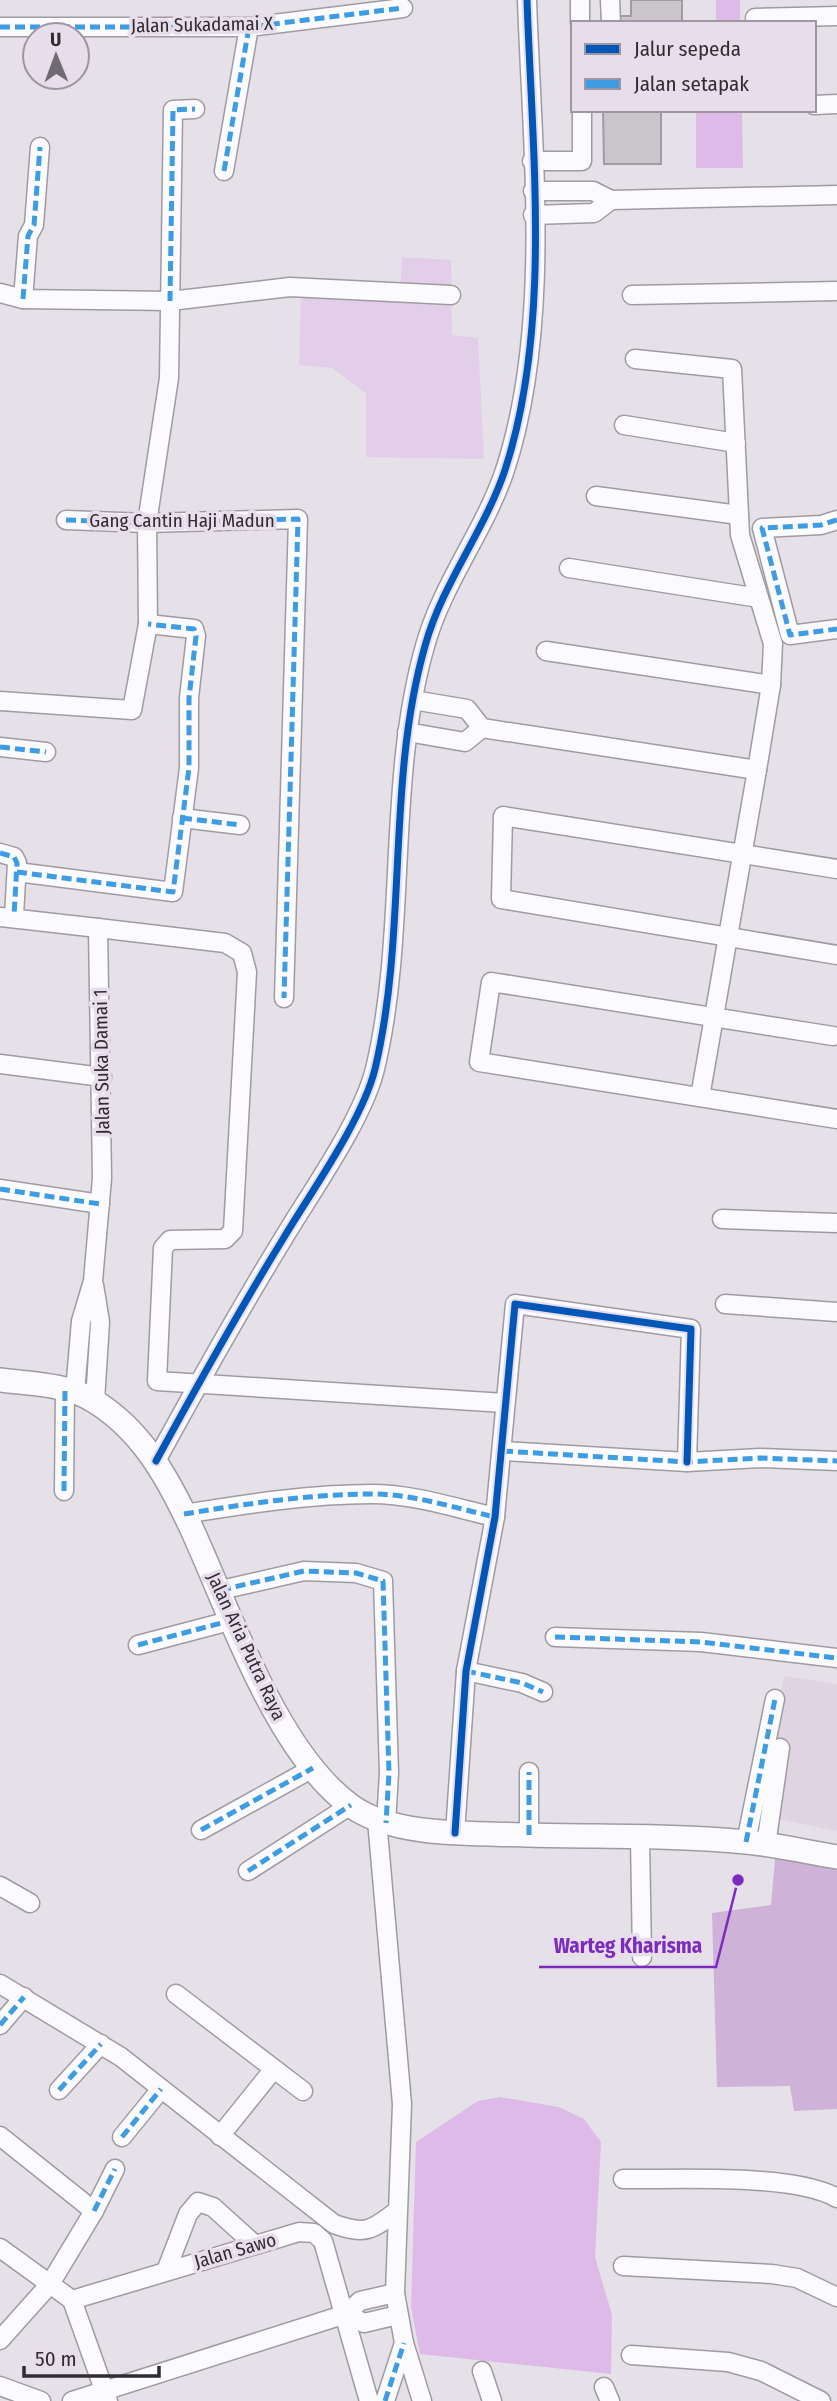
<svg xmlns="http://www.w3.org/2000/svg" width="837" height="2401" viewBox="0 0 837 2401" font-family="'Fira Sans Condensed',sans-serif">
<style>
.built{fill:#dfd4e2}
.green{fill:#e3ceea}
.forest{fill:#ceb2d8}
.water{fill:#debae9}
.building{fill:#c9c5cb;stroke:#a19ca2;stroke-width:2}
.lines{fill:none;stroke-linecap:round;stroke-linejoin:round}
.minor-casing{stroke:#a09ba1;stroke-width:21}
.major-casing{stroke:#a09ba1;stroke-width:26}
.minor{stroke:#fbfafc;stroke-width:18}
.major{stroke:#fbfafc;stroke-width:23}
.quiet{stroke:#3e9ce2;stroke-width:5;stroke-dasharray:10 5;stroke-linecap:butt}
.cycleway-casing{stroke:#e8ddeb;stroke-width:11}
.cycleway{stroke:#0057b8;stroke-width:7}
.labels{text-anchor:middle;stroke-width:7;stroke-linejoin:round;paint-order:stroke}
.street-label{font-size:19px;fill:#302c32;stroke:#e8ddeb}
.leader{fill:none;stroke:#7b2cbf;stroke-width:2.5}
.callout-dot{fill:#7b2cbf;stroke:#e8ddeb;stroke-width:2.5}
.callout-label{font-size:21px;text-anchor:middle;font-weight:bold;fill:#7b2cbf;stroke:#e8ddeb;stroke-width:7;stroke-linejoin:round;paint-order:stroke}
</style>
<rect width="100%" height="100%" fill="#e6e0e8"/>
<polygon class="built" points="784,1676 837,1684 837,1831 758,1815"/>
<polygon class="green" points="402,257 451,260 452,335 478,338 484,459 366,457 366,393 332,368 299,365 301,293 400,296"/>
<polygon class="forest" points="776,1849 837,1860 837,2109 794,2111 790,2086 717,2087 712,1913 771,1905"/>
<g class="water">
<rect x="716" y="0" width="24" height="23"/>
<polygon points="696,110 742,110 743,168 696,168"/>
<polygon points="500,2097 559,2107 584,2119 601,2142 595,2257 612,2315 611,2374 420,2354 411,2307 416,2142 478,2101"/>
</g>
<g class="building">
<polygon points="631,0 682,0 682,23 614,23 614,16 631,16"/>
<polygon points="603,110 661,110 661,164 604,164"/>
</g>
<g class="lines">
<defs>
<g id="minor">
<polyline points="580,0 580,23"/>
<polyline points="610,0 611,23"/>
<polyline points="755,18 837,16"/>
<polyline points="0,27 249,27 403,8"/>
<polyline points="814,105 837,104"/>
<polyline points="532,161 582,161 582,110"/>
<polyline points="224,171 249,27"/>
<polyline points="533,191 593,191 611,200 837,195"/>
<polyline points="533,215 594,213 611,200"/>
<polyline points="0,293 23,299 170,301 290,287 451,295"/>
<polyline points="632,295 837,291"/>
<polyline points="23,299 28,236 34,225 40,147"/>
<polyline points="635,359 732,369 740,535 773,644 771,685 757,770 700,1097"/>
<polyline points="624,425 736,443"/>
<polyline points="596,496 739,515"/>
<polyline points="66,520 147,523 298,519 284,998"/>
<polyline points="837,520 821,525 762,528 790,635 837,629"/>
<polyline points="569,568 759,598"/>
<polyline points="546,651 771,685"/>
<polyline points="413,700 467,709 482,728 757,770"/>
<polyline points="0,701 132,710 148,624 147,523 169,378 173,110 195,109"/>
<polyline points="407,732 465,742 482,728"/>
<polyline points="0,747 46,752"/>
<polyline points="182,818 240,825"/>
<polyline points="0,853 14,857 17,863 14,916"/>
<polyline points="837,869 503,816 501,899 837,955"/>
<polyline points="17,872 173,892 189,768 189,698 196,636 194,629 148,624"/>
<polyline points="0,917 98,928 102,1178 93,1281 81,1321 75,1392"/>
<polyline points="98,928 225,943 242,953 247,972 233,1231 225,1239 170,1240 163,1248 157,1381 505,1403"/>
<polyline points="833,1036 491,982 479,1062 837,1119"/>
<polyline points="0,1064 102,1077"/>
<polyline points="0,1189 100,1204"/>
<polyline points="722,1219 837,1223"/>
<polyline points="94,1285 100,1322 95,1401"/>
<polyline points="725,1304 837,1312"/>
<polyline points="503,1451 687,1462 760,1458 837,1461"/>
<path d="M156,1461C197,1386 238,1312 283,1239C311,1192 362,1121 375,1069C408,930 386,783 425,646C442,584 485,530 505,470C552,326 532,150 527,0"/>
<polyline points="64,1491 65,1389"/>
<path d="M184,1514C246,1504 310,1494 372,1494C413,1494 455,1508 495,1517"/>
<polyline points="221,1590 304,1571 356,1573 383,1581 389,1773 386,1823"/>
<polyline points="555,1637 701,1642 837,1658"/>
<polyline points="138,1645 233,1620"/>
<polyline points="466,1671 522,1683 543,1692"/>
<polyline points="377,1820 402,2104 395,2293 404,2343 422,2401"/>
<polyline points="201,1830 313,1768"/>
<polyline points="455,1833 466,1671 495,1517 515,1304 691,1329 687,1462"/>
<polyline points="529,1835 529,1772"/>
<polyline points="640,1838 642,1957"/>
<polyline points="746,1842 775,1699"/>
<polyline points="766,1845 780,1748"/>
<polyline points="248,1871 351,1805"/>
<polyline points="0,1886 30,1903"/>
<path d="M0,1984L121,2057L334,2224C365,2235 371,2231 397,2211"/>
<polyline points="176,1994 303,2091"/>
<polyline points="0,2025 24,1997"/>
<polyline points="59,2090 101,2044"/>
<polyline points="0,2136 94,2211"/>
<polyline points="220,2136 273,2070"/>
<polyline points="122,2137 161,2089"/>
<path d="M623,2179C677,2180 793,2173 837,2198"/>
<polyline points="0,2248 72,2300 108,2401"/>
<polyline points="623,2266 772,2274 797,2278 837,2297"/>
<polyline points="166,2271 188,2214 198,2202 213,2207 254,2244"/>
<polyline points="72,2300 299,2232 314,2233 323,2241 369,2401"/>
<polyline points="346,2314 364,2323 398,2315"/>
<polyline points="0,2340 50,2284 94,2211 115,2169"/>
<polyline points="631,2355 728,2362 761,2371 821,2401"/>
<polyline points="482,2371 492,2401"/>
<polyline points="0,2386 41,2401"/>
<polyline points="604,2387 610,2401"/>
<polyline points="72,2401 346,2314 360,2301 395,2293"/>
<polyline points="385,2401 404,2343"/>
</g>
<path id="major" d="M0,1380C30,1384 68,1384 94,1401C141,1430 166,1475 189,1523C229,1608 274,1750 351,1806C396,1838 477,1833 530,1835C602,1837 675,1835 746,1842C777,1845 807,1852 837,1857"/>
</defs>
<use href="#minor" class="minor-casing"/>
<use href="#major" class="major-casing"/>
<use href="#minor" class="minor"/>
<use href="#major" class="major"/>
<g class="quiet">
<polyline points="0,27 249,27 403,8"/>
<polyline points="224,171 249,27"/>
<polyline points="23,299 28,236 34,225 40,147"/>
<polyline points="170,301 173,110 195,109"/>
<polyline points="66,520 147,523 298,519 284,998"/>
<polyline points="837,520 821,525 762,528 790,635 837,629"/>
<polyline points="0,747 46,752"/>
<polyline points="182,818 240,825"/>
<polyline points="0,853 14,857 17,863 14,916"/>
<polyline points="17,872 173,892 189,768 189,698 196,636 194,629 148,624"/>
<polyline points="0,1189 100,1204"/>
<polyline points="503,1451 687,1462 760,1458 837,1461"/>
<polyline points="64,1491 65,1389"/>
<path d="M184,1514C246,1504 310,1494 372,1494C413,1494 455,1508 495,1517"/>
<polyline points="221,1590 304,1571 356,1573 383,1581 389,1773 386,1823"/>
<polyline points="555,1637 701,1642 837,1658"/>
<polyline points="138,1645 233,1620"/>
<polyline points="466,1671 522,1683 543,1692"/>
<polyline points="201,1830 313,1768"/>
<polyline points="529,1835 529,1772"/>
<polyline points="746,1842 775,1699"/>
<polyline points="248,1871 351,1805"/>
<polyline points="0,2025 24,1997"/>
<polyline points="59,2090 101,2044"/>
<polyline points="122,2137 161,2089"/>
<polyline points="94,2211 115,2169"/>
<polyline points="385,2401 404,2343"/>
</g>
<defs>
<g id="cycleway">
<path d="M156,1461C197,1386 238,1312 283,1239C311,1192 362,1121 375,1069C408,930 386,783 425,646C442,584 485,530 505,470C552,326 532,150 527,0"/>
<polyline points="455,1833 466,1671 495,1517 515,1304 691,1329 687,1462"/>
</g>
</defs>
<use href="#cycleway" class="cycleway-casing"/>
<use href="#cycleway" class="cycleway"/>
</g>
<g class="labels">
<g class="street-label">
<text transform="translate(202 24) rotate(-1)" y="7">Jalan Sukadamai X</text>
<text x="182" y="527">Gang Cantin Haji Madun</text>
<text transform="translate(101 1062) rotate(-91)" y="7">Jalan Suka Damai 1</text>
<text transform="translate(247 1646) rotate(65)" y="7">Jalan Aria Putra Raya</text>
<text transform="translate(235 2250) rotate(-16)" y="7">Jalan Sawo</text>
</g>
</g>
<path class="leader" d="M738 1880L716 1967H539"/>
<circle class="callout-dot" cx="738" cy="1880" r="7"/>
<g class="callout-label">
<text x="628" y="1953">Warteg Kharisma</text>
</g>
<rect x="571" y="21" width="245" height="91" fill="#e8ddeb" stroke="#9e96a1" stroke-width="2"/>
<rect x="585" y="44" width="35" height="10" fill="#0057b8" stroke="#9e96a1" stroke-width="2"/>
<text x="634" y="56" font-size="21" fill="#302c32">Jalur sepeda</text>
<rect x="585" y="79" width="35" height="10" fill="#3e9ce2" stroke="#9e96a1" stroke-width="2"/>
<text x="634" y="91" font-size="21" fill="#302c32">Jalan setapak</text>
<g transform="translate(56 56) rotate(359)"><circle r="33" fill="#e8ddeb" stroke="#9e96a1" stroke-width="2"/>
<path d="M0-5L12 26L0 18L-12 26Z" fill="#706b72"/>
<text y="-10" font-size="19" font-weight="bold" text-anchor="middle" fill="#302c32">U</text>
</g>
<path d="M24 2366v10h135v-10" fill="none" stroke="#302c32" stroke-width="3.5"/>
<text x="35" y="2366" font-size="21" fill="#302c32" stroke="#e8ddeb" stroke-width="5" paint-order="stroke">50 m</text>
</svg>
